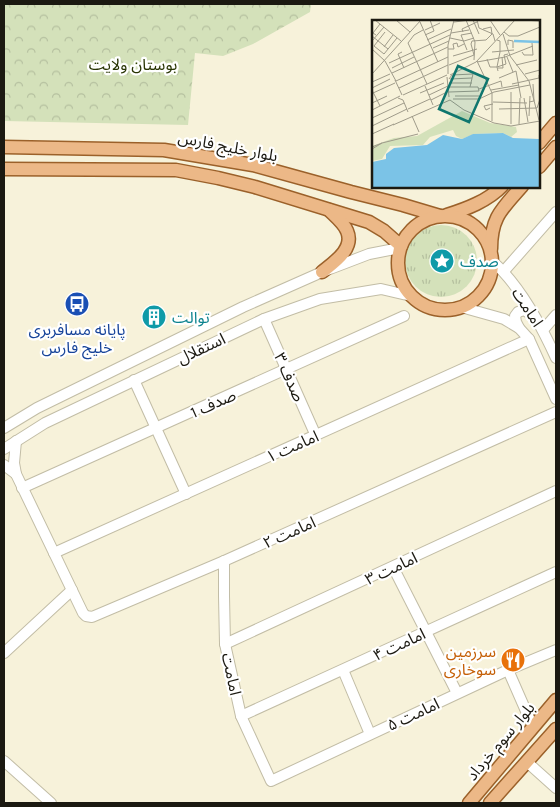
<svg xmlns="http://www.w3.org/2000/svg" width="560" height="807" viewBox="0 0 560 807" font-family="Karla,'Noto Sans Arabic',sans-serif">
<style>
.grass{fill:url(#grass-tufts)}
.park{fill:url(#park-crowns)}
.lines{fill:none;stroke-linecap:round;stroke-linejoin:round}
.minor-casing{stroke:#c2bda6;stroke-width:12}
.major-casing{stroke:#9b612a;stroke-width:15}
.minor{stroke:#fff;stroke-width:10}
.major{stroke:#ecb887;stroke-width:12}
.labels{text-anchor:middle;stroke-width:4.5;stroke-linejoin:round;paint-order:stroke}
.park-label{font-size:16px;fill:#283403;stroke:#fff}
.street-label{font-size:16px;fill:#1b1911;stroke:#fff}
.culture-label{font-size:16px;fill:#0d838f;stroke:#fff;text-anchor:start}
.transit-label{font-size:16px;fill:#164399;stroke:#fff}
.food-label{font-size:16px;fill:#c56008;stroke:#fff;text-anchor:end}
.inset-river{fill:none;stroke:#7bc3e7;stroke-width:2.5}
.inset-road{fill:none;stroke:#9f9b8a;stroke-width:1}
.view{fill:#0f766e;fill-opacity:0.15;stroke:#0f766e;stroke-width:2.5}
.inset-edge{fill:none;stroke:#1b1911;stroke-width:2.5}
</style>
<defs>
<pattern id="grass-tufts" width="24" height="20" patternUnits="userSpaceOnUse" patternTransform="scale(1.25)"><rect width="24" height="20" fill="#d4e1ba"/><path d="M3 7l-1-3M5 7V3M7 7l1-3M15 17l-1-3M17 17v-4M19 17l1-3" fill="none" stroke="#b5c09f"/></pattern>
<pattern id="park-crowns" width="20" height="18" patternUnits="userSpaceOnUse" patternTransform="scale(1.25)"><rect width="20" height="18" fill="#d4e1ba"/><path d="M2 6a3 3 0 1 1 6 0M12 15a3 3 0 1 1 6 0" fill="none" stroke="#b5c09f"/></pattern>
</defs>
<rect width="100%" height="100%" fill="#f7f2da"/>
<circle class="grass" cx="441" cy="261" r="36"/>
<polygon class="park" points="4,4 311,4 310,12 253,44 223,56 195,53 188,125 4,121"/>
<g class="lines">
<defs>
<g id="minor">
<path d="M492,261C520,285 541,325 556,358"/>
<polyline points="504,271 556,212"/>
<polyline points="461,307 504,319 519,328 529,339 556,399"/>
<polyline points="264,319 316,436"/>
<polyline points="519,328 516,322 515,316 518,312 524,310 534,316"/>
<polyline points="543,330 556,315"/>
<polyline points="134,380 186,494"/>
<polyline points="4,428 37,408 243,307 322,272 369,254 400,248"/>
<polyline points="16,441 14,463 16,474 83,613 86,616 92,617 224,561 556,412"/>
<polyline points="4,449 45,423 264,319 320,299 381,289 411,296"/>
<polyline points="4,465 16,474"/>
<polyline points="22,488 404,316"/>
<polyline points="54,553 529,339"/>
<polyline points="224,561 224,596 225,644 241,716 271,781 508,670 556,650"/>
<polyline points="393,567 457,693"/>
<polyline points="225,644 556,491"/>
<polyline points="4,653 72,590"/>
<polyline points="343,670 370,734"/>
<polyline points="508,670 533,727"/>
<polyline points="241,716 556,572"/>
<polyline points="4,761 51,803"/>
<polyline points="527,762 556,788"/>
</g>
<g id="major">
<polyline points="539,143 556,123"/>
<polyline points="4,147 164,150 253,165 351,192 403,205 440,216"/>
<polyline points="539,167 556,147"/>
<polyline points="4,169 176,170 218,178 255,187 369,222 384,231 401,246"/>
<path d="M447,215C466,209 488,201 502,186"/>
<circle cx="445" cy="263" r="47"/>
<path d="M491,249C491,217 502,209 522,186"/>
<path d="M322,272C333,263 355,249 347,231C344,223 335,216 329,210"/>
<polyline points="469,803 556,700"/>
<polyline points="490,803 556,729"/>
</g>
</defs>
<use href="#minor" class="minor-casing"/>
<use href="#major" class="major-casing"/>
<use href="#minor" class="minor"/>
<use href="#major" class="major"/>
</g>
<defs>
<symbol id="sight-disc" viewBox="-11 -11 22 22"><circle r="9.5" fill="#0f9aa8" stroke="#fff"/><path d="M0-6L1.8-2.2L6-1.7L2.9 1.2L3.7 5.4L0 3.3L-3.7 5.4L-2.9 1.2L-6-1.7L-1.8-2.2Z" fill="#fff"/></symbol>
<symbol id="bus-disc" viewBox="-11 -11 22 22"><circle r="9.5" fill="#1a4fb4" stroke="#fff"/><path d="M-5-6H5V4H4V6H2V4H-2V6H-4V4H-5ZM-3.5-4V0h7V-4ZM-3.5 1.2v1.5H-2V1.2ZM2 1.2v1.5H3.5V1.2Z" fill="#fff"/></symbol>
<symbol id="building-disc" viewBox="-11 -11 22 22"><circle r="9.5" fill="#0f9aa8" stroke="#fff"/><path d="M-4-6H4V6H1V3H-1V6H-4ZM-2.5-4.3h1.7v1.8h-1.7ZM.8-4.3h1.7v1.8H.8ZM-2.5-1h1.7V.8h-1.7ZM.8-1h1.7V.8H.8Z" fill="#fff"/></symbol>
<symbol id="restaurant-disc" viewBox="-11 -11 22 22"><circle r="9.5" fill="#e8710a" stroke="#fff"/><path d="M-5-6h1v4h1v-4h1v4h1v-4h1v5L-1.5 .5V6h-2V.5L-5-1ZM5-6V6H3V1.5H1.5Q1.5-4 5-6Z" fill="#fff"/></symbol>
</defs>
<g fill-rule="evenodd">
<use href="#sight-disc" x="428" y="247" width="28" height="28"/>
<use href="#bus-disc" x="63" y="290" width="28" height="28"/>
<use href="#building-disc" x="140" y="303" width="28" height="28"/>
<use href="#restaurant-disc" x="499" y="646" width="28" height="28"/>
</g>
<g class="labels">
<g class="park-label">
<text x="133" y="70">بوستان ولایت</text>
</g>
<g class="street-label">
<text transform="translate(228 146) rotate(11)" y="6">بلوار خلیج فارس</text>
<text transform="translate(528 307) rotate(57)" y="6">امامت</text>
<text transform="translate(201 348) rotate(-25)" y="6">استقلال</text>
<text transform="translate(290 377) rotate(66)" y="6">صدف ۳</text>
<text transform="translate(213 403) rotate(-24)" y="6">صدف 1</text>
<text transform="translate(292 446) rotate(-24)" y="6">امامت ۱</text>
<text transform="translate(289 532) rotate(-24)" y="6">امامت ۲</text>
<text transform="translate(391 568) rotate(-25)" y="6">امامت ۳</text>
<text transform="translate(399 644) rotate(-25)" y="6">امامت ۴</text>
<text transform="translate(232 674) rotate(78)" y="6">امامت</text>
<text transform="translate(413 714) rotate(-25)" y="6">امامت ۵</text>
<text transform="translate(500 741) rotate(-50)" y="6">بلوار سوم خرداد</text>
</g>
<g class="culture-label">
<text x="460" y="267">صدف</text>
<text x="172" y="323">توالت</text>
</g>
<g class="transit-label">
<text x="77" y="335">پایانه مسافربری<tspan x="77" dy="18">خلیج فارس</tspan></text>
</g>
<g class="food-label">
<text x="496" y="657">سرزمین<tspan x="496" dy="18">سوخاری</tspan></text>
</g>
</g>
<g transform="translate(372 20)">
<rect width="168" height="168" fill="#f7f2da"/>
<path d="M90,91L118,103L144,107L145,112L139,117L131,113L102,114L90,119L84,116L81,110L58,117L51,125L18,126L10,139L0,141V126L22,118L45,116Z" fill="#d4e1ba"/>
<path d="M131,113L141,118L167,119V167H0V142L14,139V134L22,128L55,125L71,115L90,119L101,114Z" fill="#7bc3e7"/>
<path class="inset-river" d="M142,21L168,22"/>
<path class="inset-road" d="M3,0L29,21M24,0L38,12M94,0L103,22L102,40M101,0L107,14M105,0L107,8L121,14L123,21M118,0L128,15M151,0L168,1M48,2L66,42M82,2L98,0M111,9L119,7L120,14M51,10L42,15L36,23L55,64M53,10L68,3M91,12L90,9L105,2M132,12L137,16H146L168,7M79,13L97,10M131,14L138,36L157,61L167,100M4,15L1,13L8,4M53,15L62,11L58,0M0,16L16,29M78,18L92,21L102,18M55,20L79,9M0,21L12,7M99,24L100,21L114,20L120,14M136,25V20L141,21V28M12,27L21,15M61,28L77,21M0,29L13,41L24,61M76,29H82L81,24L85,23L86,27L92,24M95,30L89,15L100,13M30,32L26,34L32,48M120,32L142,30M150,32L152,35H161L160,23M12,34L2,26L13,12M12,34L25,18M81,36L105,29M135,37L141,52M115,39L118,47H125L126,51M105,41L120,73V101M105,42L133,37L161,26M17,43L78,15M77,45L102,35L99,24M144,45L165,40M125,47L128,32V21L125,20M125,47L134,44L132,35L136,34M20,48L42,37M126,48H131L130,37M144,51L149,78M20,53L76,27M0,54L49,0M76,54V25L82,0M153,54L168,50M78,55L104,42L143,0M75,57L77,77M127,58L144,51M77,59L80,55L101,54L98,67M78,59L100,58M23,60L30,75M24,61L76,37M0,62L18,54M77,63H100M140,64L167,58V55M53,66L61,85M77,67H106L107,71M0,68L18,59M27,68L76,45M107,69L129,61L130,67M0,70L8,86M119,70L147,65M77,72L107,71M139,72V104M1,73L23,63M48,73L72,63M31,75L75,55M57,75L76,66M83,76H107M26,78L31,80L36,92M152,78L156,102M81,79H107L122,72L158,65M59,80L75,72M78,80L92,90L122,103L139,106L168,101M121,82L155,83M157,82L162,81L161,64M0,83L15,76M118,88L114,90L112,86L121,84M36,89L58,79M127,89L165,88L168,79M0,90L28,76M40,96L47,112M157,96L158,76M0,98L32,83M147,104L148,78M21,105L78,80M0,106L35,89M0,114L22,104M10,123L46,114M0,127L10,123L0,129"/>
<path class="view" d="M86,46L116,59L97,102L67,89Z"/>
<rect width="168" height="168" class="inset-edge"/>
</g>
<rect width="560" height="807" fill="none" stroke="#1b1911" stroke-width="10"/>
</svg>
